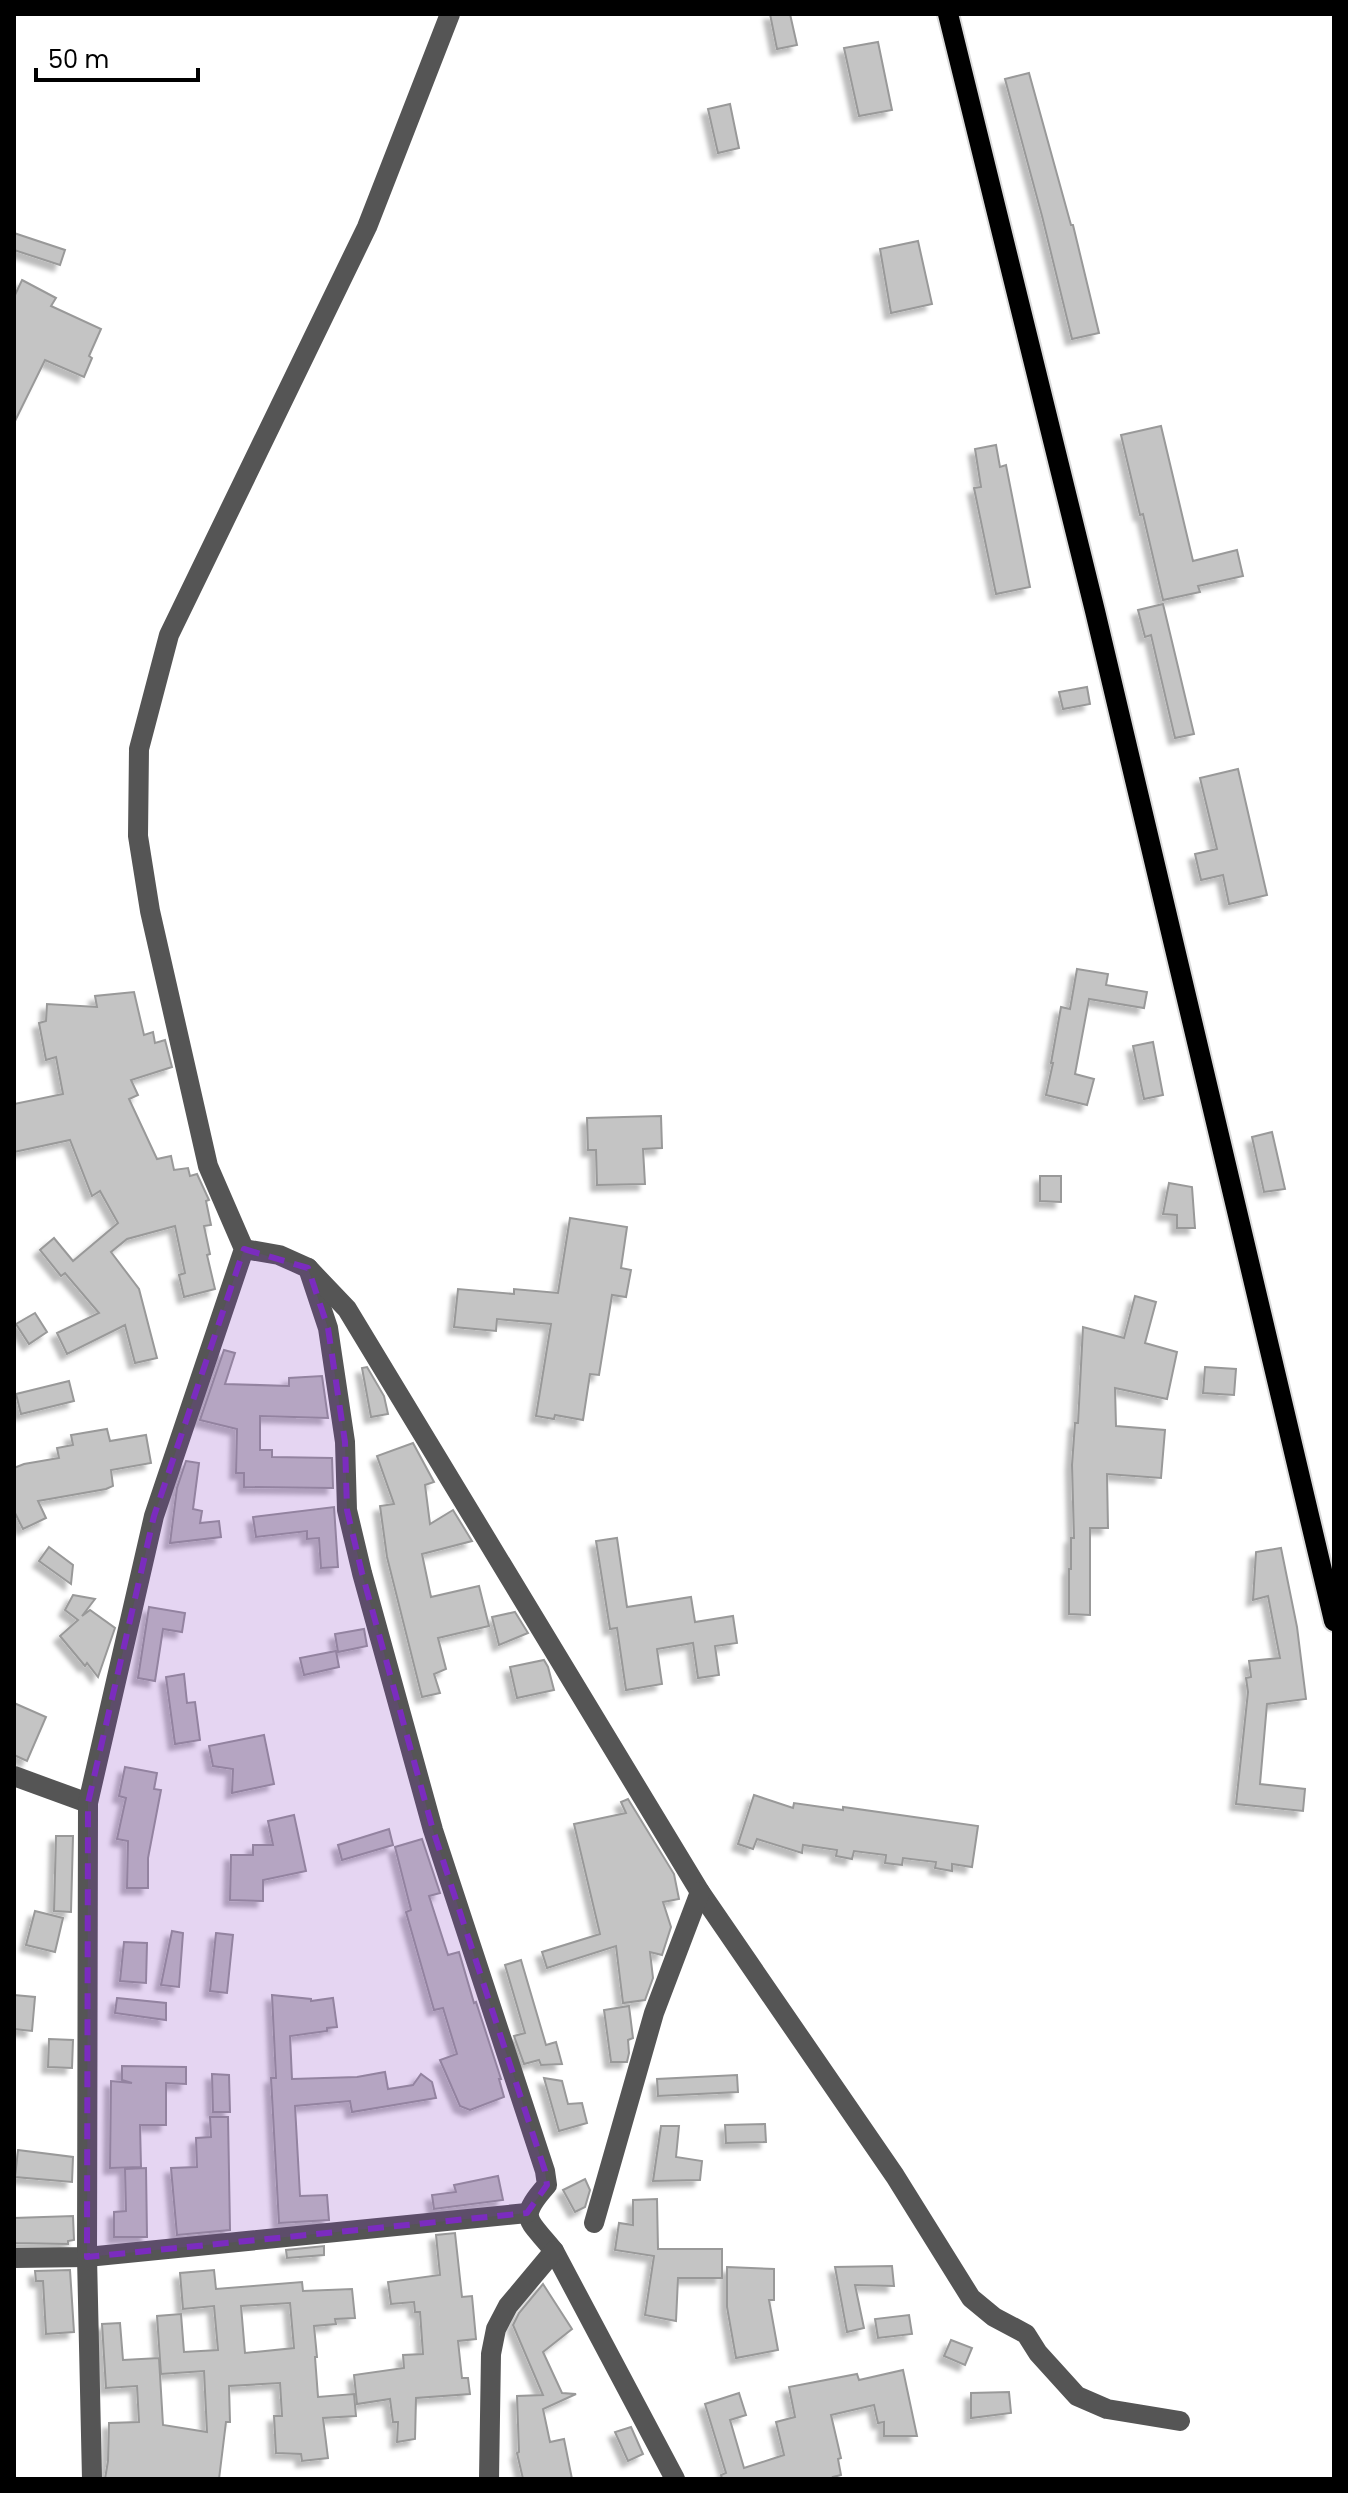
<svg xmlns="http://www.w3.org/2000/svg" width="1348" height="2493" viewBox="0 0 1348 2493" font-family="Poppins,sans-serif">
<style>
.building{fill:#c4c4c4;stroke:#999;stroke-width:2;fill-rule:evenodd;filter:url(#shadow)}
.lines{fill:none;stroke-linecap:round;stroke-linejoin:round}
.major-casing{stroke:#dbdbdb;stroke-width:24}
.minor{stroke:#555;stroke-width:20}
.major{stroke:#000;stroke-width:20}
.marked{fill:#7b2cbf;fill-opacity:0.2;stroke:#7b2cbf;stroke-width:6;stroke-dasharray:16 10;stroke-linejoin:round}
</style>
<defs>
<filter id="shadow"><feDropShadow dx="-6" dy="6" stdDeviation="2" flood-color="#0004"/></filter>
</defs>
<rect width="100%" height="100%" fill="#fff"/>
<g class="building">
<polygon points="770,14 790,14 797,45 777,49"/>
<polygon points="878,42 892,110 859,116 844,48"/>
<polygon points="1029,73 1071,225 1073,225 1099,333 1072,339 1042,216 1005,79"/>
<polygon points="730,104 739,148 718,153 708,109"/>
<polygon points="14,233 65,250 60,265 14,250"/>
<polygon points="918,241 932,304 891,313 880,249"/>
<polygon points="22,280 56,298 51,306 101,329 89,356 92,358 84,377 45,360 14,423 14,297"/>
<polygon points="1161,426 1193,561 1237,550 1243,576 1198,586 1200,592 1163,600 1143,514 1140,515 1121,435"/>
<polygon points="996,445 1000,467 1006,465 1030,587 996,594 974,488 981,487 975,449"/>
<polygon points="1163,604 1194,734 1175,738 1151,635 1145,637 1138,610"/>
<polygon points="1087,687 1090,704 1063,709 1059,692"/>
<polygon points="1238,769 1267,895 1229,904 1223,875 1201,880 1195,854 1217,849 1200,778"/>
<polygon points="1077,969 1108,974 1106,985 1147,992 1144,1008 1089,999 1075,1074 1094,1079 1087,1105 1046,1095 1053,1063 1051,1063 1061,1007 1070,1009"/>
<polygon points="134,992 144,1035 153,1032 155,1043 165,1040 172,1067 131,1080 138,1095 129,1099 157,1159 171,1156 174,1170 188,1168 190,1176 197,1174 209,1200 206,1201 211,1225 204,1226 210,1254 207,1255 215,1289 184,1297 179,1275 185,1273 175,1226 127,1239 111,1252 139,1289 157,1358 135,1363 125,1325 67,1354 57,1333 99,1313 65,1273 61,1276 40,1250 54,1238 73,1261 118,1223 100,1191 92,1196 70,1140 14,1152 14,1104 63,1094 56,1057 46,1060 39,1023 46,1021 47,1004 97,1007 95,996"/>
<polygon points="1153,1042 1163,1095 1144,1099 1133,1046"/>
<polygon points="661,1116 662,1148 643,1149 645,1184 597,1185 596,1150 588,1150 587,1118"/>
<polygon points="1272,1132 1285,1189 1264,1192 1252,1137"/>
<polygon points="1040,1176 1061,1176 1061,1202 1040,1201"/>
<polygon points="1169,1183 1192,1187 1195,1228 1177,1228 1177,1215 1163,1214"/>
<polygon points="570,1218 627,1227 621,1268 631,1270 626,1297 612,1295 599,1375 590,1374 583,1420 555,1415 554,1419 536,1416 551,1324 497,1319 496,1331 454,1327 458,1289 514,1294 514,1289 558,1293"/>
<polygon points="1135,1296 1156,1302 1145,1343 1177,1352 1167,1399 1115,1388 1116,1426 1165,1430 1161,1478 1107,1474 1108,1528 1090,1528 1090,1615 1069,1614 1069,1569 1071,1569 1071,1538 1074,1538 1072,1465 1075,1423 1078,1423 1083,1327 1124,1338"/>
<polygon points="35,1313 47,1332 29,1344 16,1324"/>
<polygon points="224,1350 235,1353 225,1384 289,1386 289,1378 322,1376 328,1418 260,1416 260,1450 272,1450 272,1457 332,1458 333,1488 244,1487 244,1473 236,1473 237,1429 200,1420"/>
<polygon points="367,1367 384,1396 388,1414 371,1417 362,1368"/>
<polygon points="1205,1367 1236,1369 1234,1395 1203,1393"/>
<polygon points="69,1381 74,1401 21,1414 16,1394"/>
<polygon points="107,1429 110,1441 146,1435 151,1463 111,1470 113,1486 106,1489 38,1501 46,1518 23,1529 14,1511 14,1468 24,1464 59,1458 57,1448 73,1445 71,1435"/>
<polygon points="413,1443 434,1482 425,1485 430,1524 453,1510 472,1541 422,1554 431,1597 479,1586 489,1626 438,1638 446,1669 434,1674 440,1693 422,1697 387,1557 380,1506 394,1504 377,1456"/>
<polygon points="186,1461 199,1463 193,1509 202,1511 200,1523 219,1521 221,1537 170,1543 177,1488"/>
<polygon points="334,1507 338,1567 321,1568 319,1538 307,1539 307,1531 256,1537 253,1517"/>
<polygon points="617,1538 627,1607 691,1597 695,1622 733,1616 737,1643 715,1646 719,1675 698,1678 693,1643 657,1649 662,1684 626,1690 617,1628 610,1629 596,1541"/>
<polygon points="49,1547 73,1565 71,1584 39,1561"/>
<polygon points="1281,1548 1297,1627 1306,1699 1267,1704 1260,1784 1305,1789 1303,1811 1236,1804 1248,1692 1246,1678 1251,1677 1249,1661 1280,1658 1268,1596 1253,1600 1256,1552"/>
<polygon points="73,1595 95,1599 82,1616 90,1610 115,1628 98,1677 87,1663 85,1666 60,1636 78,1620 65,1610"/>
<polygon points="149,1607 185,1613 182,1632 163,1629 155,1681 138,1678"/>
<polygon points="515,1612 528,1633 499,1645 492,1617"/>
<polygon points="364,1629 367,1646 338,1652 335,1634"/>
<polygon points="336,1651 339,1667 304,1675 300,1658"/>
<polygon points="544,1660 548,1667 554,1690 517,1698 510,1667"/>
<polygon points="184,1674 187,1703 195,1702 200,1740 175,1744 166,1677"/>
<polygon points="14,1703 46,1717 27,1761 14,1755"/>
<polygon points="264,1735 274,1784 232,1793 233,1769 213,1766 209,1746"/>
<polygon points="125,1767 157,1773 154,1789 161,1790 148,1858 148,1888 127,1888 128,1841 117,1839 126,1798 119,1796"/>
<polygon points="754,1795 793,1808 794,1803 843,1810 843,1807 978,1826 972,1867 952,1864 952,1871 935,1868 936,1862 903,1858 902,1865 885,1863 886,1855 854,1851 852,1859 836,1856 837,1850 803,1845 802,1853 757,1839 753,1849 738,1844"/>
<polygon points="628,1799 674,1874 679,1899 663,1902 671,1927 662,1955 650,1952 653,1978 645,2000 623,2003 616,1946 547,1968 542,1952 600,1934 574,1824 626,1813 621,1802"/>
<polygon points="294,1815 306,1871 263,1880 263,1901 230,1900 231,1855 253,1855 253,1845 273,1845 268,1821"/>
<polygon points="389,1829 393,1845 342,1860 338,1845"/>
<polygon points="56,1836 73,1836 71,1912 54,1911"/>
<polygon points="422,1839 440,1893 429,1896 448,1955 459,1952 474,2003 476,2002 501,2079 499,2079 504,2097 470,2110 460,2106 440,2060 457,2054 443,2008 434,2010 406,1912 411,1910 395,1847"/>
<polygon points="35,1911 63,1918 55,1952 26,1945"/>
<polygon points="172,1931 183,1933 179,1987 161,1985"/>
<polygon points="216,1933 233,1935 227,1993 210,1991"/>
<polygon points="124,1942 147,1943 146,1983 120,1981"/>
<polygon points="521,1960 546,2045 556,2042 562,2064 541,2065 539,2060 524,2064 514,2036 525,2033 505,1965"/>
<polygon points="14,1995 35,1997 32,2031 14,2029"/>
<polygon points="272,1995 311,1999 311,2001 333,1998 337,2027 327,2028 327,2031 290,2036 292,2079 357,2077 385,2072 388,2089 413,2085 421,2074 432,2082 436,2098 352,2112 350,2101 295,2106 300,2196 327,2195 329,2220 279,2223 271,2078 276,2078"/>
<polygon points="117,1998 166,2003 166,2020 115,2013"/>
<polygon points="629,2006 633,2038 628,2040 629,2053 627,2062 611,2062 604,2010"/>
<polygon points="49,2039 73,2040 72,2068 48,2067"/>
<polygon points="122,2066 186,2067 186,2084 166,2083 166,2125 140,2125 141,2167 110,2168 111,2081 132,2083 122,2080"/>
<polygon points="212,2074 229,2075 230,2112 213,2112"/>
<polygon points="737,2075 738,2092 658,2096 657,2079"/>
<polygon points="544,2078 562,2081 568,2104 582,2103 587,2123 559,2131"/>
<polygon points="210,2117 228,2117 230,2230 177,2235 171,2168 197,2167 196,2138 211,2137"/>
<polygon points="765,2124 766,2142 726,2143 725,2125"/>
<polygon points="661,2126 679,2126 676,2157 702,2161 700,2180 653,2181"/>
<polygon points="18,2150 73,2157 72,2182 15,2177"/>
<polygon points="146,2168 147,2237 114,2237 114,2212 126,2211 125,2169"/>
<polygon points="498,2176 503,2200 434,2209 432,2195 456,2192 454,2185"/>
<polygon points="585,2179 590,2190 585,2207 575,2212 563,2190"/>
<polygon points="657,2199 658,2249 722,2249 722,2278 678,2278 676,2321 645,2315 654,2256 615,2250 619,2223 633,2225 633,2200"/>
<polygon points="73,2216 74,2240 68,2241 68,2244 14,2243 14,2218"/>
<polygon points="455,2233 462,2297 472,2296 476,2339 458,2341 462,2378 468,2378 470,2394 416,2398 415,2439 397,2442 398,2422 393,2422 390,2399 357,2404 354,2375 404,2368 403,2355 423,2354 420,2312 415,2312 414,2302 391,2304 388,2282 440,2275 436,2235"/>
<polygon points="324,2246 324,2255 287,2258 286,2250"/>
<polygon points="892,2266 894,2286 855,2285 864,2328 847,2332 835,2267"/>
<polygon points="727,2267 774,2269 774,2300 769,2300 778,2350 736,2358 727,2307"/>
<polygon points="70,2270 74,2332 46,2334 43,2281 36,2281 35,2271"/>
<path d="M214,2270L216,2289L302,2282L303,2291L352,2289L355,2318L335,2319L336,2324L314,2326L317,2357H315L318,2397L354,2394L356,2416L323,2418L328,2458L302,2461L301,2454L276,2453L274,2416H282L280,2383L229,2386L230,2422H226L219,2479H105L108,2461L109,2423L139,2422L137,2386L106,2388L102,2324L120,2323L123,2360L159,2358L163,2425L207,2432L204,2371L161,2374L157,2316L181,2314L184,2352L218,2350L214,2306L183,2309L180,2273ZM290,2303L294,2348L245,2353L241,2306Z"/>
<polygon points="543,2284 572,2329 543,2352 562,2393 576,2394 543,2409 550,2442 564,2439 572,2479 523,2479 517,2453 519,2452 517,2396 543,2395 513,2325 519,2313"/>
<polygon points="909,2315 912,2334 878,2338 875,2319"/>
<polygon points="951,2340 972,2348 965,2365 944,2356"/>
<polygon points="903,2370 917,2436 884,2436 884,2422 878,2423 874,2405 831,2415 841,2458 838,2459 841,2475 833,2477 834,2479 722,2479 721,2475 726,2473 705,2404 739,2393 746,2415 730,2420 744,2468 784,2455 776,2422 795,2417 789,2387 857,2374 859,2380"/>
<polygon points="1009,2392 1011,2413 971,2418 971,2393"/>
<polygon points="631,2427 643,2454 628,2461 615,2432"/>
</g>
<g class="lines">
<defs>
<polyline id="major" points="948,14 1095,611 1334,1621"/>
</defs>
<use href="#major" class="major-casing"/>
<g class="minor">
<path d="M244,1249L279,1255L308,1268L328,1328L345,1442L347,1510L362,1573L433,1830L545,2171L547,2185C516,2220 529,2219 554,2251L675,2479"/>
<polyline points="308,1268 347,1309 700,1892 895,2176 971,2298 994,2317 1026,2334 1038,2353 1077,2396 1107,2409 1180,2421"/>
<polyline points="14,1776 88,1803"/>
<polyline points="594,2223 654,2013 700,1892"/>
<polyline points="14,2258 87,2257 527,2213"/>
<polyline points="92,2479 87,2257 88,1803 154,1516 244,1249 208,1166 150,911 138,836 139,749 169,635 367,227 450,14"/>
<polyline points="489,2479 491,2354 496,2329 508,2306 554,2251"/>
</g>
<use href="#major" class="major"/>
</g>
<path class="marked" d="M244,1249L308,1268L328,1328L345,1442L347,1510L362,1573L433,1830L545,2171L547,2185L527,2213L87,2257L88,1803L154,1516Z"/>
<rect width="1348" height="2493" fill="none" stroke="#000000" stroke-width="32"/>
<path d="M36 68v12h162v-12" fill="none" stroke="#000000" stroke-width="4"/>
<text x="48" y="68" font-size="24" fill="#000000" stroke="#ffffff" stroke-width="6" paint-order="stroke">50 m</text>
</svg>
